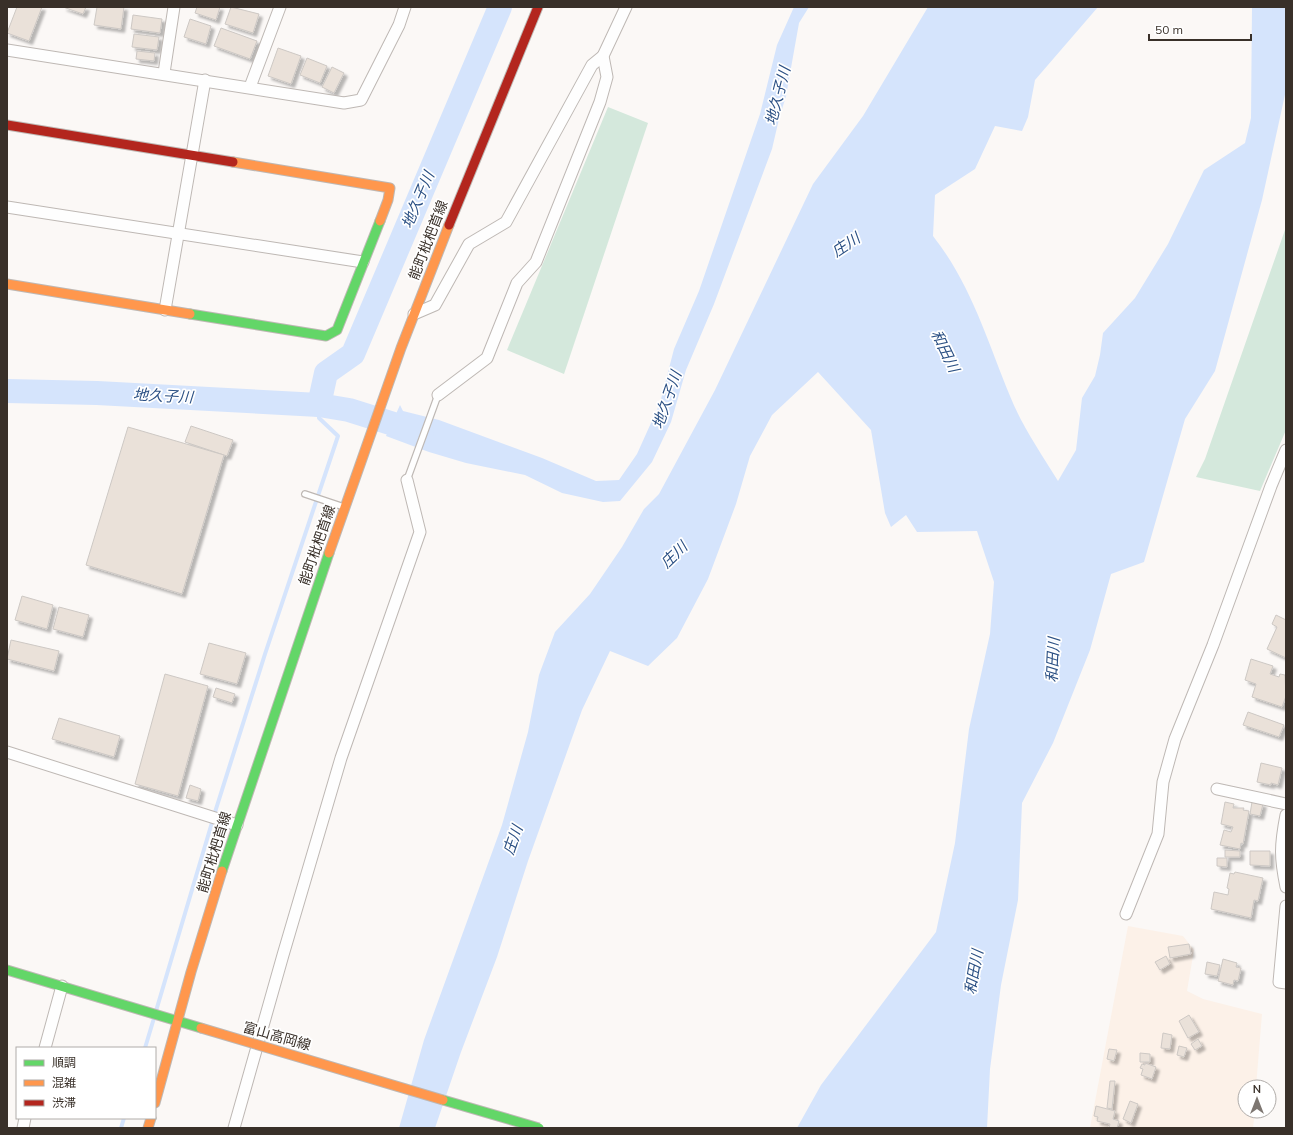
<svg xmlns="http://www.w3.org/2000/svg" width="1293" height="1135" viewBox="0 0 1293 1135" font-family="Mulish,'Noto Sans JP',sans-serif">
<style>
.built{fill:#fcf1e8}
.green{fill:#d4e8dc}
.water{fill:#d5e4fc}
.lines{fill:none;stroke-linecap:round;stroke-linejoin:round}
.stream{stroke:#d5e4fc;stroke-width:4}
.river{stroke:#d5e4fc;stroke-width:24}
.building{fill:#eae1d9;stroke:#cdc8c4;filter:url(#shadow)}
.lane-casing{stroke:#beb8b4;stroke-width:8}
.street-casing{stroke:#beb8b4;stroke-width:13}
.fast-casing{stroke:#beb8b4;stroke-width:11}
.slow-casing{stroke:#beb8b4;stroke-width:11}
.jam-casing{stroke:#beb8b4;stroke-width:11}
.lane{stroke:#fefefe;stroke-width:5.5}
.street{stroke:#fefefe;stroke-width:11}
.fast{stroke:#63d668;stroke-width:9}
.slow{stroke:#ff974d;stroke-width:9}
.jam{stroke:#b3261e;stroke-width:9}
.fast-bridge-casing{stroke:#beb8b4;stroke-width:11;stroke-linecap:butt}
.slow-bridge-casing{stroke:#beb8b4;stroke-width:11;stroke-linecap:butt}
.fast-bridge{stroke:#63d668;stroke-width:9}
.slow-bridge{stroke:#ff974d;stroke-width:9}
.labels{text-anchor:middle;stroke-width:3.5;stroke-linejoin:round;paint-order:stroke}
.street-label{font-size:14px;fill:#393029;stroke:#fff}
.water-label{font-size:15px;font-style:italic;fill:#2b5084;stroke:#fff}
</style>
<defs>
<filter id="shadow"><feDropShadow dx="3.5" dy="3.5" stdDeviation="1" flood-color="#0004"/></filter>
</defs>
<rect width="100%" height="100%" fill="#fbf8f6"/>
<polygon class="built" points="1128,926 1183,936 1194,950 1187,991 1203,999 1262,1014 1256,1087 1245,1087 1245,1111 1255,1111 1253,1128 1090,1128"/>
<g class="green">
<polygon points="608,107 648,123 564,374 507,350"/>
<polygon points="1286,227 1286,430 1260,491 1196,477 1205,459"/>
</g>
<g class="water">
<polygon points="794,7 809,7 799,23 786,96 779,119 772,149 714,304 686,370 671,422 652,462 620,501 603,502 562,493 525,475 466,463 429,452 386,436 400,405 403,411 439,420 542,458 596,481 619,480 637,454 660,403 674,349 699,291 760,114 777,45"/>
<path d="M928,7H1098L1035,80L1028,117L1022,131L995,126L975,169L935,195L933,236C971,284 987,340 1010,396C1022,426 1041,453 1058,481L1076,450L1082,398L1095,376L1100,355L1103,333L1135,298L1168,244L1204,170L1245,143L1251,118L1252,7H1286V90L1262,200L1215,371L1185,419L1144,562L1111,574L1090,650L1053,743L1022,803L1018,900L1001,985L990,1069L987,1128H797L821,1085L936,932L955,843L969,729L990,634L994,582L977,531L917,532L906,515L891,527L885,513L871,430L818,372L772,415L750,456L736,504L708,579L677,638L648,666L610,651L582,710L528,861L497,957L461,1052L435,1128H399L424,1040L502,825L528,732L539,675L555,632L590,594L622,547L644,509L659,494L715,390L813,184L863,116Z"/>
</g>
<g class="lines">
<g class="stream">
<polyline points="156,1011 216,809 265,654 338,436 319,418 319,405"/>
<polyline points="145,1048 154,1018"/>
<polyline points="121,1128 124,1118"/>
</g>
<g class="river">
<polyline points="7,391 97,393 319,405 349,410 422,433"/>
<polyline points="319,405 326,373 353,354 500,7"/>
</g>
</g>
<g class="building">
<polygon points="17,7 42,7 29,41 7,33"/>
<polygon points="63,7 86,7 83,14"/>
<polygon points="97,7 124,7 121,29 94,25"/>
<polygon points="197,7 220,7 216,20 195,13"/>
<polygon points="231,7 259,14 253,33 225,24"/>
<polygon points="133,15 162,19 160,33 131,29"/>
<polygon points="190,19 211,26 206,44 184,37"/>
<polygon points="221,28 257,41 250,59 214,46"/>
<polygon points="134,34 159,37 157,50 132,47"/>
<polygon points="278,48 301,56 291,84 268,76"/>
<polygon points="137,51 155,53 154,61 136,59"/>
<polygon points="307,58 327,66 320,83 300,75"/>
<polygon points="332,67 344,73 334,93 322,87"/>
<polygon points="191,426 233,440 227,456 185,442"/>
<polygon points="128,427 224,455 182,594 86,565"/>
<polygon points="22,596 53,605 47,629 15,620"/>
<polygon points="59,607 89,615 83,637 53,629"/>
<polygon points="1276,615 1286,620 1286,658 1267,649 1277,627 1272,624"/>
<polygon points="11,640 59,651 54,671 7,659"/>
<polygon points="209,643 246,653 237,684 200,674"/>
<polygon points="1251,659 1273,666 1270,674 1279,677 1280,674 1285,675 1286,696 1282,707 1252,697 1256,684 1245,680"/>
<polygon points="165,674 208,686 178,796 135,784"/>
<polygon points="216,688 235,694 232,703 213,697"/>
<polygon points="1248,712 1284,725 1279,737 1243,725"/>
<polygon points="59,718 120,736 114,757 52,739"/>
<polygon points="1261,763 1282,768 1278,785 1271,783 1271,785 1257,782"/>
<polygon points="190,785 201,789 198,801 186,798"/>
<polygon points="1225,802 1234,804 1233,808 1244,808 1243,810 1249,811 1243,844 1241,843 1240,849 1220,845 1224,830 1231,832 1233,827 1221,824"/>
<polygon points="1252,802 1263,804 1260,816 1250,814"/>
<polygon points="1225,850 1240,851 1240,857 1225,857"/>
<polygon points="1250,851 1270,851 1270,866 1250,865"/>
<polygon points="1217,858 1227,858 1227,867 1217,866"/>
<polygon points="1235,872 1263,878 1258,901 1254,900 1251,918 1211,909 1214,892 1228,895 1229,889 1227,888 1230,873 1234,874"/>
<polygon points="1189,944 1191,954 1170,958 1168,947"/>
<polygon points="1166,956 1170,964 1160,970 1155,962"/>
<polygon points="1223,959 1237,963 1236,967 1241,968 1238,981 1234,980 1233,985 1218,981"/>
<polygon points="1207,962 1220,965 1217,976 1205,974"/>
<polygon points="1189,1015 1199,1032 1188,1038 1179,1021"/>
<polygon points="1163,1033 1172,1035 1170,1049 1161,1048"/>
<polygon points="1198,1039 1202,1046 1195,1050 1191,1044"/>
<polygon points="1179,1046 1187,1048 1184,1057 1177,1055"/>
<polygon points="1109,1049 1117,1050 1114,1061 1107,1059"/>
<polygon points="1140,1053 1150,1054 1150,1062 1140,1062"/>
<polygon points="1145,1063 1156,1067 1152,1079 1141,1075 1143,1069 1140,1068 1142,1064 1145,1065"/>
<polygon points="1110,1081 1115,1081 1112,1109 1107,1108"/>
<polygon points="1130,1101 1138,1104 1131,1123 1123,1119"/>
<polygon points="1096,1106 1115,1111 1113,1119 1119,1121 1117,1128 1109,1128 1110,1124 1097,1121 1098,1117 1094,1116"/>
</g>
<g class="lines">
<defs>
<g id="lane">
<polyline points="407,480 438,395"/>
<polyline points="305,494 344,507"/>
</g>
<g id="street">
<polyline points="7,50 344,103 361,100 399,25 405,7"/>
<polyline points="164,73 174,7"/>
<polyline points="250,87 280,7"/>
<polyline points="7,207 363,262"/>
<polyline points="165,310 205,80"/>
<polyline points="414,314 435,305 469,244 506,222 592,65 603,56"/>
<polyline points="438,395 487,358 517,283 536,262 600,102 607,77 603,56 626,7"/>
<polyline points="7,752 237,825"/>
<polyline points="1217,789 1286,804"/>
<path d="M1286,815C1280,846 1280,857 1286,887"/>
<polyline points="1286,906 1279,982 1286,983"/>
<polyline points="1126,914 1158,834 1163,782 1175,739 1213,645 1271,486 1286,450"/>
<polyline points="45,1048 62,986"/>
<polyline points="23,1128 25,1118"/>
<polyline points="234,1128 283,955 341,758 420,532 407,480"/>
</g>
<g id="fast">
<polyline points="190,314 326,336 337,330 380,221"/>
<polyline points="222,871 329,553"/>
<polyline points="7,970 201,1028"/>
</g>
<g id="slow">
<polyline points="233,162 390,188 388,200 380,221"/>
<polyline points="7,284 190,314"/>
<polyline points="329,553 401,348 449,225"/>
<polyline points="155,1103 191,972 222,871"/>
<polyline points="148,1128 151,1118"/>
</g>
<g id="jam">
<polyline points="7,125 233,162"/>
<polyline points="449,225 538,7"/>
</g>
</defs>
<use href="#lane" class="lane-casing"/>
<use href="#street" class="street-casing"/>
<use href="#fast" class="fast-casing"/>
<use href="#slow" class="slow-casing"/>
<use href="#jam" class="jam-casing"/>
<use href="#lane" class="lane"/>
<use href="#street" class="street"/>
<use href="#fast" class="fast"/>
<use href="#slow" class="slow"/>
<use href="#jam" class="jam"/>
<defs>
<polyline id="fast-bridge" points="443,1100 539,1128"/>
<polyline id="slow-bridge" points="201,1028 443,1100"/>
</defs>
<use href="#fast-bridge" class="fast-bridge-casing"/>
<use href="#slow-bridge" class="slow-bridge-casing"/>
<use href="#fast-bridge" class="fast-bridge"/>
<use href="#slow-bridge" class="slow-bridge"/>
</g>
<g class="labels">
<g class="street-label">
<text transform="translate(428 240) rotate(-69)" y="5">能町枇杷首線</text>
<text transform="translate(317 545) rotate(-71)" y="5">能町枇杷首線</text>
<text transform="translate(214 852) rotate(-73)" y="5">能町枇杷首線</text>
<text transform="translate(277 1036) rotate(16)" y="5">富山高岡線</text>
</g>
<g class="water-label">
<text transform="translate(778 96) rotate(-76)" y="5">地久子川</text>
<text transform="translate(418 200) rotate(-67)" y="5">地久子川</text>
<text transform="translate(846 245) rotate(-34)" y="5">庄川</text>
<text transform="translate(945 351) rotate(64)" y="5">和田川</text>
<text transform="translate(163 396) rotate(3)" y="5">地久子川</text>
<text transform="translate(667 400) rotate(-71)" y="5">地久子川</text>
<text transform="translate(674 555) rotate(-44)" y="5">庄川</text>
<text transform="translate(1053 660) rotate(-87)" y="5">和田川</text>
<text transform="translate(513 840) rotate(-71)" y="5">庄川</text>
<text transform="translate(974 972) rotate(-80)" y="5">和田川</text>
</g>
</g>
<rect width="1293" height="1135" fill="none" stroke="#393029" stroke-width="16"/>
<rect x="16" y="1047" width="140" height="72" fill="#ffffff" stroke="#b0aca9"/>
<rect x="24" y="1060" width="20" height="6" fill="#63d668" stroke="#b0aca9"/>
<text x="52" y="1067" font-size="12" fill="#393029">順調</text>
<rect x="24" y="1080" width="20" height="6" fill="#ff974d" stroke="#b0aca9"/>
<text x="52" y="1087" font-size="12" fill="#393029">混雑</text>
<rect x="24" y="1100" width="20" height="6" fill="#b3261e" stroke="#b0aca9"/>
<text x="52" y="1107" font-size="12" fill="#393029">渋滞</text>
<g transform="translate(1257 1099)"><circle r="19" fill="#ffffff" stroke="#b0aca9"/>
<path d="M0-3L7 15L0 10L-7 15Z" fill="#7d7671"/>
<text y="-6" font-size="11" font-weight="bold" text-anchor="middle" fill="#393029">N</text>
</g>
<path d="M1149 34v6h102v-6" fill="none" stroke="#393029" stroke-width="2"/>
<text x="1155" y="34" font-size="12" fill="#393029" stroke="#ffffff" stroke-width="3" paint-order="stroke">50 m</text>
</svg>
